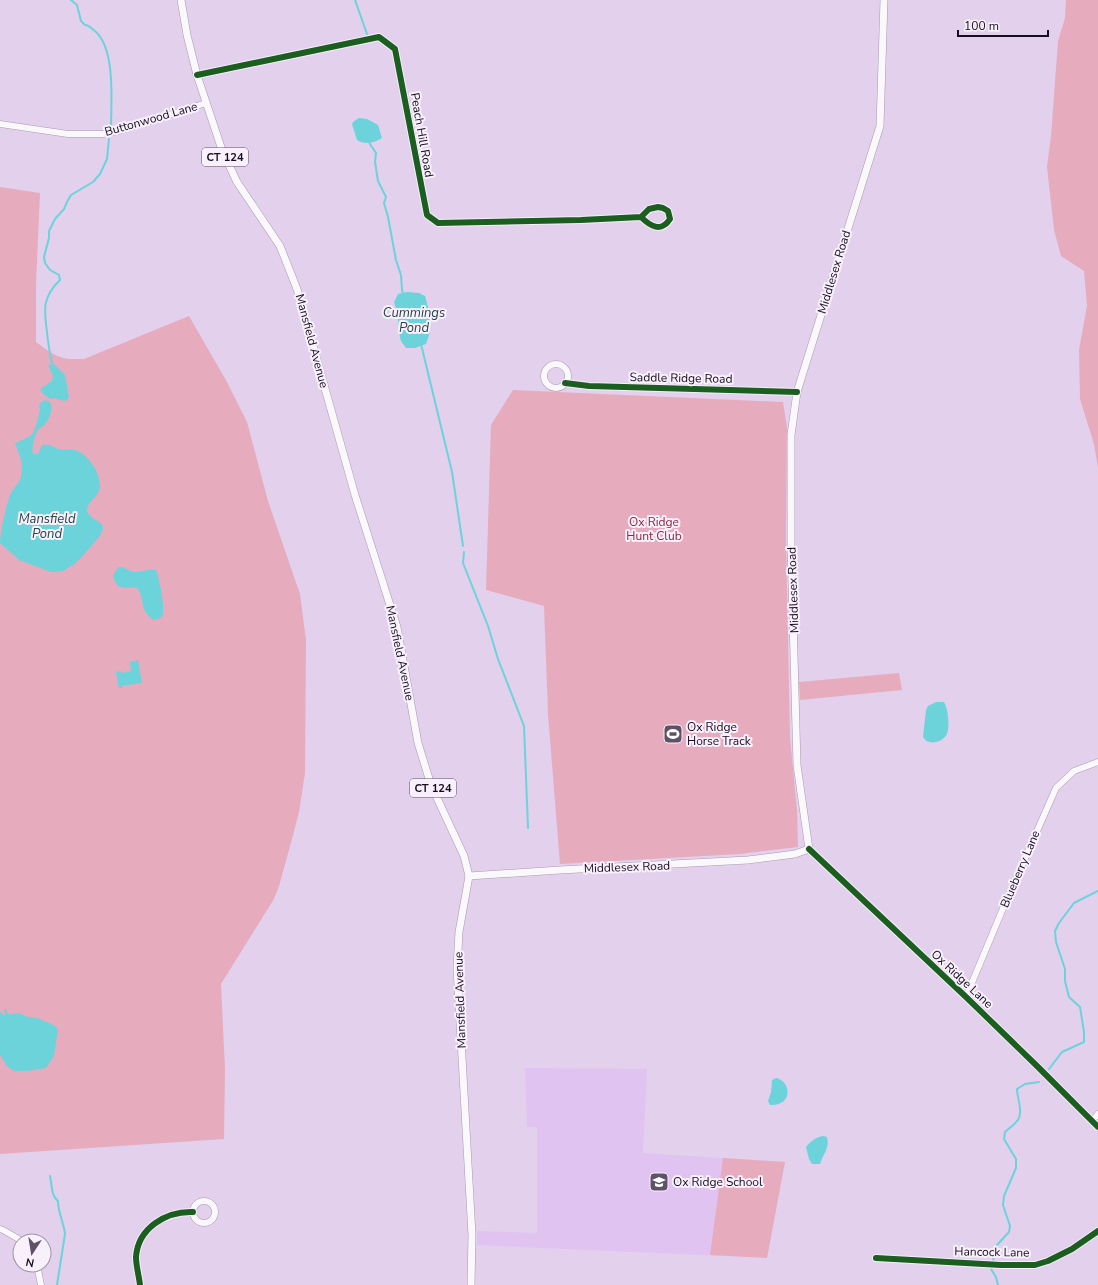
<svg xmlns="http://www.w3.org/2000/svg" width="1098" height="1285" viewBox="0 0 1098 1285" font-family="'Nunito Sans',sans-serif">
<style>
.built{fill:#e1c3f1}
.green{fill:#e7abbe}
.water{fill:#6dd3da}
.lines{fill:none;stroke-linecap:round;stroke-linejoin:round}
.stream{stroke:#6dd3da;stroke-width:2}
.minor-casing{stroke:#a89ab0;stroke-width:7}
.major-casing{stroke:#a89ab0;stroke-width:8}
.minor{stroke:#fbf8fc;stroke-width:6}
.major{stroke:#fbf8fc;stroke-width:7}
.cycleway-casing{stroke:#f8f1fc;stroke-width:8}
.cycleway{stroke:#1b5e20;stroke-width:6}
.labels{text-anchor:middle;stroke-width:4;stroke-linejoin:round;paint-order:stroke}
.shield{fill:#f8f1fc;stroke:#5b5161;stroke-width:1}
.shield-label{font-size:11px;font-weight:bold;fill:#180c1e}
.street-label{font-size:12px;fill:#180c1e;stroke:#f8f1fc}
.park-label{font-size:12px;fill:#93233b;stroke:#f8f1fc}
.poi-label{font-size:12px;fill:#180c1e;stroke:#f8f1fc;text-anchor:start}
.water-label{font-size:13px;font-style:italic;fill:#264544;stroke:#f8f1fc}
</style>
<rect width="100%" height="100%" fill="#e2d0ed"/>
<polygon class="built" points="525,1068 647,1069 643,1153 785,1162 767,1258 477,1245 477,1231 537,1233 537,1127 527,1127"/>
<g class="green">
<polygon points="1066,0 1098,0 1098,468 1094,444 1080,399 1079,350 1087,306 1084,271 1061,256 1054,230 1047,167 1051,136 1058,41 1065,18"/>
<path d="M0,187L40,193L36,285V342C55,356 59,360 84,359L189,316L227,382L247,422L268,501L300,594L306,640L305,773L299,812L292,839L279,886L274,899L221,984L225,1069L224,1139L0,1154Z"/>
<polygon points="513,390 783,402 787,428 786,539 790,738 797,810 798,847 740,854 560,864 548,714 544,606 486,590 491,425"/>
<polygon points="899,673 902,690 800,700 799,682"/>
<polygon points="723,1158 785,1162 767,1258 710,1255"/>
</g>
<g class="water">
<path d="M359,118L367,119L378,125L382,138C375,143 364,145 357,140L352,124L353,122Z"/>
<path d="M407,292L419,293L425,296C430,314 434,326 426,344L415,348H406C404,345 400,341 400,337C399,334 400,330 399,327C398,319 397,310 394,302L398,294Z"/>
<path d="M54,364L65,375L69,397L67,400L64,401L54,398L51,399C46,397 43,394 40,389L52,381L53,376L48,365Z"/>
<path d="M45,400L50,402C54,410 48,426 38,429C35,436 31,448 33,454H38L42,445C49,443 53,447 59,449C65,451 70,448 75,450C88,454 100,472 100,486C100,496 87,502 87,510C87,516 98,521 102,524L103,529L100,536L80,559L73,565L63,571L57,572H51L19,560L0,543C0,532 6,506 10,495C13,488 20,483 21,476C24,464 19,454 15,443C20,441 25,439 30,436C36,431 38,417 40,410L39,406L40,403Z"/>
<path d="M118,567C125,566 129,572 136,572C143,572 149,568 156,570C159,577 166,610 162,617C160,619 156,619 153,620C138,608 146,600 137,588C126,587 117,592 113,576Z"/>
<polygon points="138,660 142,683 122,686 122,688 119,688 116,672 121,671 122,673 131,671 130,662"/>
<path d="M936,702H944C948,709 950,726 947,734C942,743 928,746 923,737L926,710L928,706Z"/>
<polygon points="0,1012 4,1015 19,1013 28,1017 37,1018 54,1025 58,1029 54,1056 46,1068 28,1071 14,1071 7,1066 0,1055"/>
<path d="M776,1078C791,1081 794,1106 770,1105L768,1101L771,1092L772,1080Z"/>
<path d="M823,1136L827,1137C830,1148 823,1154 820,1164H812L809,1159L806,1147C810,1142 816,1137 823,1136Z"/>
</g>
<g class="lines">
<g class="stream">
<path d="M71,0L77,5L81,21L85,25C89,25 91,28 95,31C116,49 111,102 111,128"/>
<polyline points="355,0 367,34"/>
<polyline points="369,141 370,144 376,153 375,162 378,181 386,197 384,203 388,217 396,260 401,275 402,290 403,294"/>
<polyline points="421,344 452,472 463,546"/>
<path d="M52,365C50,354 48,343 47,332C44,310 42,297 60,280L59,275L50,270L45,263L44,257L49,238V231L55,219L64,209L67,202L71,195L93,182L100,174L107,159L109,139"/>
<polyline points="464,552 463,563 488,626 498,659 524,726 528,828"/>
<polyline points="5,1010 8,1017"/>
<polyline points="1049,1069 1062,1052 1084,1042 1084,1032 1080,1007 1069,997 1065,981 1065,969 1056,942 1055,931 1059,923 1074,903 1098,891"/>
<path d="M50,1176C52,1184 51,1196 58,1201C58,1213 64,1223 65,1234L57,1285"/>
<path d="M993,1260L997,1245L1009,1232L1010,1226L1003,1205L1004,1196L1016,1168V1159L1004,1139L1005,1132C1009,1128 1014,1125 1017,1121C1024,1113 1017,1098 1017,1089L1025,1084L1039,1082"/>
<polyline points="991,1269 996,1277 998,1285"/>
</g>
<defs>
<g id="minor">
<path d="M197,75L379,37L395,49L427,215L438,223L581,220L641,217L649,209L658,207L663,208L668,211L670,219C661,233 650,226 641,217"/>
<polyline points="0,124 68,134 103,134 119,131 206,103"/>
<circle cx="556" cy="376" r="12"/>
<polyline points="565,383 589,386 797,392"/>
<polyline points="809,849 966,997 1037,1066 1098,1127"/>
<polyline points="966,997 1004,906 1056,788 1074,771 1098,762"/>
<polyline points="1092,1121 1098,1114"/>
<circle cx="204" cy="1212" r="11"/>
<polyline points="0,1229 3,1230 22,1241"/>
<polyline points="876,1258 1001,1265 1035,1265 1048,1261 1072,1249 1098,1231"/>
<polyline points="37,1265 41,1285"/>
<path d="M140,1285C139,1276 136,1266 136,1257C138,1228 166,1211 193,1212"/>
</g>
<g id="major">
<polyline points="181,0 187,35 197,75 222,150 237,182 280,246 297,289 355,495 397,627 418,743 431,785 464,856 469,876 459,932 457,968 472,1235 471,1285"/>
<polyline points="469,876 560,870 748,860 795,854 809,849 797,765 791,545 791,435 797,392 880,126 884,0"/>
</g>
</defs>
<use href="#minor" class="minor-casing"/>
<use href="#major" class="major-casing"/>
<use href="#minor" class="minor"/>
<use href="#major" class="major"/>
<defs>
<g id="cycleway">
<path d="M197,75L379,37L395,49L427,215L438,223L581,220L641,217L649,209L658,207L663,208L668,211L670,219C661,233 650,226 641,217"/>
<polyline points="565,383 589,386 797,392"/>
<polyline points="809,849 966,997 1037,1066 1098,1127"/>
<polyline points="876,1258 1001,1265 1035,1265 1048,1261 1072,1249 1098,1231"/>
<path d="M140,1285C139,1276 136,1266 136,1257C138,1228 166,1211 193,1212"/>
</g>
</defs>
<use href="#cycleway" class="cycleway-casing"/>
<use href="#cycleway" class="cycleway"/>
</g>
<defs>
<symbol id="stadium-square" viewBox="-11 -11 22 22"><rect x="-9" y="-9" width="18" height="18" rx="4" fill="#5f5166" stroke="#f8f1fc"/><path d="M0-5a6.5 5 0 1 0 0 10a6.5 5 0 1 0 0-10ZM-3.5-1.8h7v3.6h-7Z" fill="#fff"/></symbol>
<symbol id="school-square" viewBox="-11 -11 22 22"><rect x="-9" y="-9" width="18" height="18" rx="4" fill="#5f5166" stroke="#f8f1fc"/><path d="M0-5L7-2L0 1L-7-2ZM-4 1L0 2.5L4 1V4Q0 6-4 4Z" fill="#fff"/></symbol>
</defs>
<g fill-rule="evenodd">
<use href="#stadium-square" x="662" y="723" width="22" height="22"/>
<use href="#school-square" x="648" y="1171" width="22" height="22"/>
</g>
<g class="labels">
<g class="shield">
<rect x="202" y="148" width="46" height="18" rx="3"/>
<rect x="410" y="779" width="46" height="18" rx="3"/>
</g>
<g class="shield-label">
<text x="225" y="161">CT 124</text>
<text x="433" y="792">CT 124</text>
</g>
<g class="street-label">
<text transform="translate(151 119) rotate(-16)" y="4">Buttonwood Lane</text>
<text transform="translate(422 135) rotate(80)" y="4">Peach Hill Road</text>
<text transform="translate(834 272) rotate(-73)" y="4">Middlesex Road</text>
<text transform="translate(312 341) rotate(75)" y="4">Mansfield Avenue</text>
<text transform="translate(681 378) rotate(1)" y="4">Saddle Ridge Road</text>
<text transform="translate(793 590) rotate(-92)" y="4">Middlesex Road</text>
<text transform="translate(400 653) rotate(78)" y="4">Mansfield Avenue</text>
<text transform="translate(627 867) rotate(-2)" y="4">Middlesex Road</text>
<text transform="translate(1020 869) rotate(-67)" y="4">Blueberry Lane</text>
<text transform="translate(962 979) rotate(43)" y="4">Ox Ridge Lane</text>
<text transform="translate(460 1000) rotate(-92)" y="4">Mansfield Avenue</text>
<text transform="translate(992 1252) rotate(1)" y="4">Hancock Lane</text>
</g>
<g class="park-label">
<text x="654" y="526">Ox Ridge<tspan x="654" dy="14">Hunt Club</tspan></text>
</g>
<g class="poi-label">
<text x="687" y="731">Ox Ridge<tspan x="687" dy="14">Horse Track</tspan></text>
<text x="673" y="1186">Ox Ridge School</text>
</g>
<g class="water-label">
<text x="414" y="317">Cummings<tspan x="414" dy="15">Pond</tspan></text>
<text x="47" y="523">Mansfield<tspan x="47" dy="15">Pond</tspan></text>
</g>
</g>
<g transform="translate(32 1253) rotate(192)"><circle r="19" fill="#f8f1fc" stroke="#9e95a3"/>
<path d="M0-3L7 15L0 10L-7 15Z" fill="#5f5166"/>
<text y="-6" font-size="11" font-weight="bold" text-anchor="middle" fill="#180c1e">N</text>
</g>
<path d="M958 30v6h90v-6" fill="none" stroke="#180c1e" stroke-width="2"/>
<text x="964" y="30" font-size="12" fill="#180c1e" stroke="#f8f1fc" stroke-width="3" paint-order="stroke">100 m</text>
</svg>
